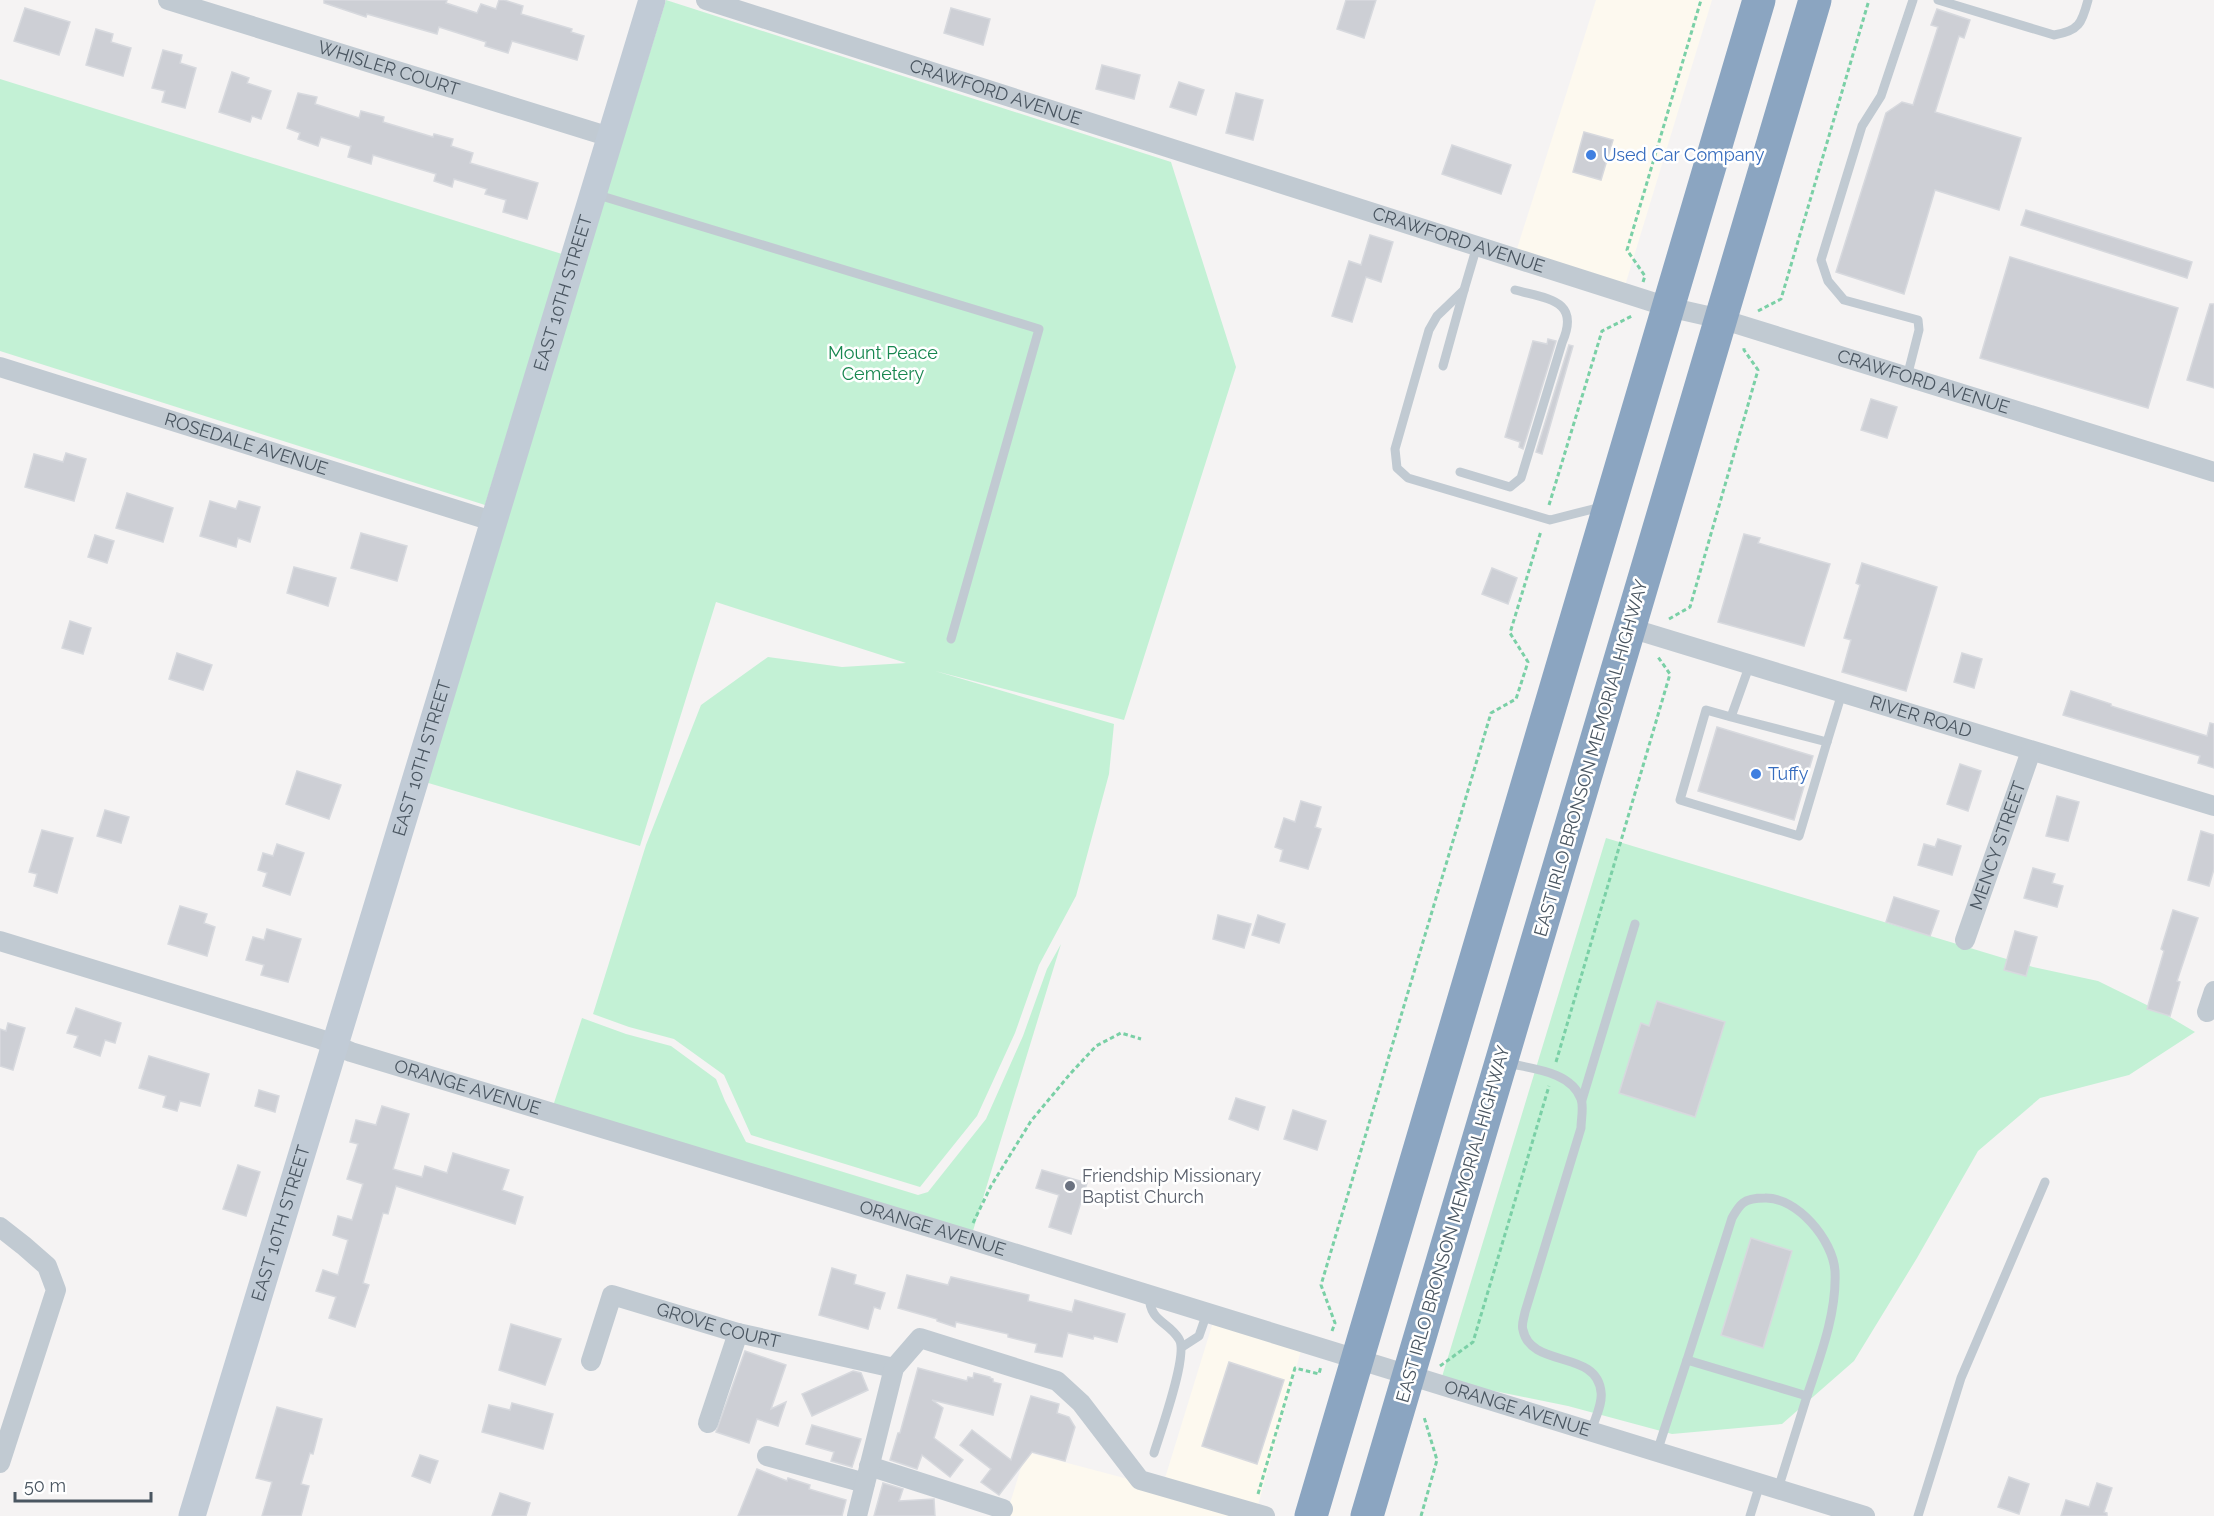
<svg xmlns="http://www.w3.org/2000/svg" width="2214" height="1516" viewBox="0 0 2214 1516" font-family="Raleway,sans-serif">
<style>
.commercial{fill:#fdf9ef}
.green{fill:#c3f1d5}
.building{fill:#cdcfd5;stroke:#d7d9de;stroke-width:1.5}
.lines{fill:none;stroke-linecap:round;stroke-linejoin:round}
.path{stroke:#7ad0a6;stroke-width:3;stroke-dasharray:4.5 3;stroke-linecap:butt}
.lane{stroke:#c1cad2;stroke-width:9}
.street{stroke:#c1cad2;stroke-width:20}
.secondary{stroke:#c1cbd6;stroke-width:27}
.highway{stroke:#8ba5c1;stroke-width:33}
.shop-dot{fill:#3f7fe0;stroke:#fff;stroke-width:2}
.worship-dot{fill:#6b7280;stroke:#fff;stroke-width:2}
.labels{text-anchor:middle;stroke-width:5;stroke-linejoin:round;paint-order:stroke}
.street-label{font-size:18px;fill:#4a5661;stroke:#fff}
.shop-label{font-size:18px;fill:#366cbe;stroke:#fff;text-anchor:start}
.park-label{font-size:18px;fill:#17864f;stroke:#fff}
.worship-label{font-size:18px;fill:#5b616d;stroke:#fff;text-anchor:start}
</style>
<rect width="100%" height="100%" fill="#f5f3f3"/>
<g class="commercial">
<polygon points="1596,0 1712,0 1624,289 1515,255"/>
<polygon points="1217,1309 1305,1336 1255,1516 1006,1516 1026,1452 1162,1488"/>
</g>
<g class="green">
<polygon points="666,0 1171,162 1236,367 1124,720 935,671 1114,724 1109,774 1076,896 1039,965 1015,1033 977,1116 920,1187 751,1135 724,1075 674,1039 629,1027 593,1014 646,845 701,705 768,657 842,667 906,663 716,602 640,846 425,782"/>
<polygon points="0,79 562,254 485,505 0,351"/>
<polygon points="1606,838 2033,967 2098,981 2163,1013 2195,1032 2129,1075 2040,1098 1978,1151 1917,1258 1854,1361 1782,1424 1672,1434 1568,1406 1441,1380"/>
<polygon points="1061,944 972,1234 553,1106 582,1018 626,1034 671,1046 716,1079 725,1101 746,1142 918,1195 928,1192 986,1119 1023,1036 1047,969"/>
</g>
<g class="building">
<polygon points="324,0 447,0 446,3 477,13 481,4 496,9 499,0 504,0 523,6 521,14 572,29 571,32 584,36 577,60 512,41 508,53 485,46 486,42 439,27 437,34 367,14 366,17 324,3"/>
<polygon points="1346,0 1376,0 1364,38 1337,29"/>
<polygon points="25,8 70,22 59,55 14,41"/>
<polygon points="951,8 990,19 983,45 944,33"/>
<polygon points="1937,9 1970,20 1964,38 1959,36 1935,112 2021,138 1999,210 1935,190 1904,294 1836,272 1886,113 1902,102 1913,105 1938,27 1931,25"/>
<polygon points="96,29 113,34 111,42 131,48 123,76 86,65"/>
<polygon points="163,50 182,55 180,63 196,68 185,108 162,102 165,91 152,88"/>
<polygon points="1102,65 1140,75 1134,99 1096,89"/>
<polygon points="232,72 249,78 247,83 271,91 261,119 252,116 250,122 219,112"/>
<polygon points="1179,82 1204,90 1196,115 1170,107"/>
<polygon points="298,93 317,97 315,104 359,118 361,111 384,117 383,122 433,137 434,134 453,139 451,146 473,153 470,163 538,183 527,219 503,212 506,200 485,194 487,189 454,179 452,187 434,181 436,174 373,155 371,164 348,157 351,146 321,137 318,146 298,139 300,133 287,128"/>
<polygon points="1236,93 1263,100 1253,140 1226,133"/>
<polygon points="1584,132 1613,140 1601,180 1573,172"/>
<polygon points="1452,145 1511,165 1501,194 1442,174"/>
<polygon points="2026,210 2192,262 2187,278 2021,225"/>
<polygon points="1370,235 1393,242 1381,282 1366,277 1352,322 1332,316 1349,261 1361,265"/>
<polygon points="2010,257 2178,308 2148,408 1980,358"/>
<polygon points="2210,304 2214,304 2214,388 2187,380"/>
<polygon points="1548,339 1556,341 1523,449 1519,447 1520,442 1505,437 1533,341 1547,344"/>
<polygon points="1569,345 1573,346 1542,454 1536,452"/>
<polygon points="1871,399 1897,407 1887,438 1861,430"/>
<polygon points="66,453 86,459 74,501 25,487 34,454 63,462"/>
<polygon points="127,493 173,508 163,542 116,528"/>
<polygon points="210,501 236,509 239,501 260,507 250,542 238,538 236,547 200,536"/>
<polygon points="361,533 407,546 397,581 351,568"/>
<polygon points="1744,534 1760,538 1758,543 1830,564 1804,646 1718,622"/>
<polygon points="95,535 114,541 107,563 88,557"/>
<polygon points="1862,563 1937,587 1906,691 1842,672 1851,640 1844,638 1860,585 1856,583"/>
<polygon points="294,567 336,578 328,606 287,593"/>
<polygon points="1492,568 1517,578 1508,604 1482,594"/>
<polygon points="70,621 91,628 83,654 62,648"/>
<polygon points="177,653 212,665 203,690 169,679"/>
<polygon points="1962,653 1982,659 1974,688 1954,682"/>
<polygon points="2071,691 2111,704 2111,706 2207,736 2210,723 2214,724 2214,768 2198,763 2200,756 2063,715"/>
<polygon points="1717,727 1813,756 1794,820 1698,791"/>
<polygon points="1960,764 1981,771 1968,811 1947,804"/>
<polygon points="297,771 341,785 329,819 286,804"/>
<polygon points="2057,796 2079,802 2068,841 2046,836"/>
<polygon points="1301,801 1321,807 1315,827 1321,829 1308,869 1280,861 1283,850 1275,847 1284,818 1295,822"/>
<polygon points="105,810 129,817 121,843 97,836"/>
<polygon points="42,830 73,838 57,893 34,886 37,874 29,872"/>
<polygon points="2201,831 2214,835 2214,869 2209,886 2188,880"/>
<polygon points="1938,839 1961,846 1952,875 1918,865 1924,844 1935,847"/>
<polygon points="277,844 304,853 290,895 263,886 267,873 258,870 263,853 273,856"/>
<polygon points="2033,868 2055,874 2052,883 2063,886 2057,907 2024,898"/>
<polygon points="1894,897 1939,911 1930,936 1886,922"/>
<polygon points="180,906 207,914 204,923 215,927 207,956 168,944"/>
<polygon points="2173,910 2198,918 2177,981 2180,982 2170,1016 2147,1009 2164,951 2161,949"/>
<polygon points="1218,915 1251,924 1244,948 1213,939"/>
<polygon points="1258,915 1285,924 1279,943 1252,935"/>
<polygon points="267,929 301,939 288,982 261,975 264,965 246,960 253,937 264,940"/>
<polygon points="2015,931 2037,937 2026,976 2004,970"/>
<polygon points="1657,1001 1725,1022 1695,1117 1619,1093 1641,1023 1649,1026"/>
<polygon points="76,1008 121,1023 115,1043 105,1040 100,1056 74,1047 78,1036 67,1033"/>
<polygon points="8,1023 25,1028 13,1070 0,1066 0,1029 6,1031"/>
<polygon points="149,1056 209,1074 200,1106 180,1101 177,1111 163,1107 166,1096 139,1088"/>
<polygon points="259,1090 279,1096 275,1112 255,1106"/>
<polygon points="1236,1098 1265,1107 1258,1130 1229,1119"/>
<polygon points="382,1106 409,1114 393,1169 422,1177 425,1166 447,1173 453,1153 509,1170 502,1190 523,1197 515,1224 396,1186 388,1214 383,1213 363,1283 369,1285 355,1327 329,1318 336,1297 316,1291 323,1270 338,1275 348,1240 333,1235 338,1216 352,1220 363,1184 347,1179 358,1144 350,1142 356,1120 376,1125"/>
<polygon points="1293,1110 1326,1121 1317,1150 1284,1139"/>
<polygon points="238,1165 260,1172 246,1216 223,1209"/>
<polygon points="1042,1170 1087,1183 1071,1234 1049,1227 1059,1195 1036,1188"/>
<polygon points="1751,1238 1792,1251 1763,1348 1721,1335"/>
<polygon points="832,1268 856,1275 854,1284 885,1293 880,1309 874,1307 868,1329 819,1315"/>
<polygon points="907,1275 948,1285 951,1277 1029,1295 1028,1301 1072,1312 1075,1300 1125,1314 1117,1342 1094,1336 1093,1339 1068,1333 1062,1357 1035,1352 1037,1344 1008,1337 1008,1334 956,1322 955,1327 937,1321 937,1319 898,1308"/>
<polygon points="511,1324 561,1339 545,1385 499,1370"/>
<polygon points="745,1351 786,1365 771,1409 786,1402 778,1426 757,1419 749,1443 716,1432"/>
<polygon points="1229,1362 1284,1380 1257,1464 1202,1446"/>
<polygon points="918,1368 967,1381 968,1377 973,1378 974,1373 990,1377 990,1378 993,1379 993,1382 1001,1384 993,1415 932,1400 943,1408 934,1438 963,1460 950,1477 922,1455 917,1469 890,1460 898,1433 900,1433"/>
<polygon points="853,1371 861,1373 868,1390 812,1416 802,1394"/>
<polygon points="1031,1396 1059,1404 1057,1413 1069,1417 1075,1427 1065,1461 1032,1452 999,1495 981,1482 991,1469 960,1445 972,1430 1011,1460"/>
<polygon points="512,1403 553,1414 543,1449 482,1432 489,1405 510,1410"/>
<polygon points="277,1407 322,1419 313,1454 310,1453 301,1484 309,1486 301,1516 262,1516 272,1482 256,1478"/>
<polygon points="812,1425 861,1439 852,1467 831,1461 834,1452 806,1444"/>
<polygon points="420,1455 438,1461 430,1483 412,1476"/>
<polygon points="757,1469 787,1481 788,1478 810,1485 809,1489 846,1500 842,1516 738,1516"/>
<polygon points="2009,1477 2029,1484 2019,1514 1998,1507"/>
<polygon points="883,1483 903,1489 899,1501 934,1499 935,1516 874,1516"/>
<polygon points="2097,1483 2112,1488 2104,1512 2107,1513 2107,1516 2061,1516 2066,1500 2089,1507"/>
<polygon points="500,1493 530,1503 526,1516 492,1516"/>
</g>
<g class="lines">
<g class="path">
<polyline points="1643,282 1645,276 1627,250 1701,0"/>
<polyline points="1758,311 1781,299 1869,0"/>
<polyline points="1549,505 1602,331 1632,316"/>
<polyline points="1669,619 1690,607 1758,370 1744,350 1744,347"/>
<polyline points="1556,1062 1670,674 1658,657"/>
<polyline points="973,1223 991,1186 1031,1121 1070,1074 1096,1046 1121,1033 1141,1039"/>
<polyline points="1332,1331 1335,1323 1321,1285 1491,713 1516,699 1528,662 1510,633 1541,531"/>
<polyline points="1440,1366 1473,1342 1549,1086"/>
<polyline points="1258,1494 1295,1368 1319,1374 1321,1366"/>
<polyline points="1421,1516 1437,1460 1424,1417"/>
</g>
<g class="lane">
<path d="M1938,0L2054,35C2079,31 2082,23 2088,0"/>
<polyline points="595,194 1039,329 951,639"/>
<polyline points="1477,246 1464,290 1437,316 1429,330 1395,449 1397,468 1408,478 1550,520 1601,507"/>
<polyline points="1443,366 1464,290"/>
<polyline points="1907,377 1919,330 1918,320 1844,300 1828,281 1821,260 1862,126 1881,96 1913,0"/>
<path d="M1460,472L1510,487L1521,478L1562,343C1581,300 1548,299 1515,290"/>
<polyline points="1731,717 1827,742 1799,836 1680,800 1706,710 1731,717 1750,664"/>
<polyline points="1827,742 1842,693"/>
<path d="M1507,1063C1532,1069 1571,1071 1581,1099C1584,1107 1581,1119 1581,1128L1525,1312C1524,1318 1521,1325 1523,1330C1531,1369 1597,1349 1601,1392C1603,1404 1594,1420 1591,1432"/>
<polyline points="1582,1100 1635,924"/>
<path d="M1149,1295C1150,1323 1167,1320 1179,1339C1189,1354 1160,1433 1154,1453"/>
<polyline points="1182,1347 1199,1336 1207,1313"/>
<path d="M1687,1360L1732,1218C1735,1213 1738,1207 1743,1203C1748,1199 1758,1198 1765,1198C1797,1197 1833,1240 1835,1271C1837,1313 1820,1357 1807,1396"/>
<polyline points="1657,1452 1687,1360 1807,1396 1778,1489"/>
<polyline points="1750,1516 1760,1484"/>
<polyline points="1918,1516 1961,1378 2045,1182"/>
</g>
<g class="street">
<path id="s1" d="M168,0L610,137"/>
<path id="s2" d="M706,0L1668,307L1721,319L2214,472"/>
<path id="s3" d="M0,367L492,521"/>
<path id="s4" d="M1630,628L2214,806"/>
<path id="s5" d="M1965,940L2031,751"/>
<path id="s6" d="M0,941L320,1039L351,1052L965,1238L1865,1516"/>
<polyline points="2207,1012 2214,991"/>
<polyline points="0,1227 23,1245 47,1266 56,1290 0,1463"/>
<path id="s7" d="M591,1361L612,1295L738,1333L894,1368"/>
<polyline points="708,1423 738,1333"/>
<polyline points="767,1456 865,1483"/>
<polyline points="869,1466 1003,1509"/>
<polyline points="857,1516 894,1368 920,1338 1057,1381 1081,1403 1140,1480 1265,1516"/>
</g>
<path class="secondary" id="s8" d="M192,1516L652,0"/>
<g class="highway">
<polyline points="1311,1516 1759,0"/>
<polyline points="1367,1516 1815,0"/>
</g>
</g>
<g class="shop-dot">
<circle cx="1591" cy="155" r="6"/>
<circle cx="1756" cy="774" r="6"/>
</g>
<circle class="worship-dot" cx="1070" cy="1186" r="6"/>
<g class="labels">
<g class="street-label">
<text dy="6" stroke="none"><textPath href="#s1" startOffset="231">WHISLER COURT</textPath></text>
<text dy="6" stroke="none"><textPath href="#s2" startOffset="304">CRAWFORD AVENUE</textPath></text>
<text dy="6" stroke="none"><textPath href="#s2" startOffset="790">CRAWFORD AVENUE</textPath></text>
<text dy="6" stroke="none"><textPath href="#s8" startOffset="1278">EAST 10TH STREET</textPath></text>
<text dy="6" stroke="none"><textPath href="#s2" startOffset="1276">CRAWFORD AVENUE</textPath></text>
<text dy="6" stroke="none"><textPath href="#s3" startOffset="258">ROSEDALE AVENUE</textPath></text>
<text dy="6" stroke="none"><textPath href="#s4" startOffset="304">RIVER ROAD</textPath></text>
<text dy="6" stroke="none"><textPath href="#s8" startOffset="792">EAST 10TH STREET</textPath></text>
<text transform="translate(1591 758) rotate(-74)" y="6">EAST IRLO BRONSON MEMORIAL HIGHWAY</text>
<text dy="6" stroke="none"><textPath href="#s5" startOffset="100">MENCY STREET</textPath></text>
<text dy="6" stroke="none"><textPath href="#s6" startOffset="490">ORANGE AVENUE</textPath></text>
<text dy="6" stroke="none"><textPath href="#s8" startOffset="306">EAST 10TH STREET</textPath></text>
<text transform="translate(1453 1224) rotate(-74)" y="6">EAST IRLO BRONSON MEMORIAL HIGHWAY</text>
<text dy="6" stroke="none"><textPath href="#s6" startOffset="976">ORANGE AVENUE</textPath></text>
<text dy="6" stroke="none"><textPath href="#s7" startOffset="180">GROVE COURT</textPath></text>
<text dy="6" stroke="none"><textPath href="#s6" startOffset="1588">ORANGE AVENUE</textPath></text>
</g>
<g class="shop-label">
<text x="1603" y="161">Used Car Company</text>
<text x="1768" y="780">Tuffy</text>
</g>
<g class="park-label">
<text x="883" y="359">Mount Peace<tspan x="883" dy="21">Cemetery</tspan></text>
</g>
<g class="worship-label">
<text x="1082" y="1182">Friendship Missionary<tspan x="1082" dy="21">Baptist Church</tspan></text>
</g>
</g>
<path d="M15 1492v9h136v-9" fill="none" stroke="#4a5661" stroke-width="3"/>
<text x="24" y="1492" font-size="18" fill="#4a5661" stroke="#ffffff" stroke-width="4.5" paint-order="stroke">50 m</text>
</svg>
